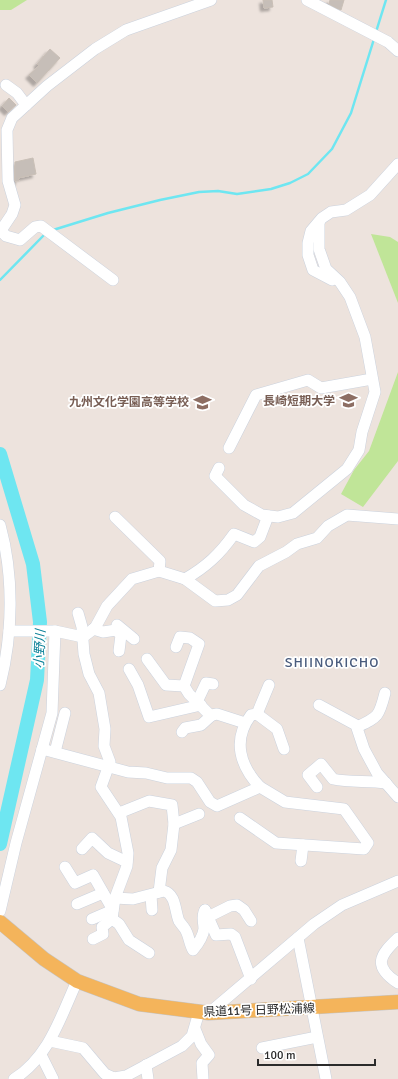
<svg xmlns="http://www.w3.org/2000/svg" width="398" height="1079" viewBox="0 0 398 1079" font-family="Signika,'Noto Sans JP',sans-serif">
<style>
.green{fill:#c0e598}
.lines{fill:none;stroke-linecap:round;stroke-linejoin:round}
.stream{stroke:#6ee6f1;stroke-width:2.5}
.river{stroke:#6ee6f1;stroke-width:14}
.building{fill:#c6beb8;stroke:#c9bfb6;filter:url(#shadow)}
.minor-casing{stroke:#cbd2dd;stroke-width:12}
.major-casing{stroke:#c4c4c4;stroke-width:15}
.minor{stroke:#fff;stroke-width:11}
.major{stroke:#f4b45b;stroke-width:14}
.labels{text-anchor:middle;stroke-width:3.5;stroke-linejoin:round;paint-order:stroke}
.education-label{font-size:12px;font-weight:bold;fill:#785e54;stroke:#fff;text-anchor:end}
.street-label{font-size:12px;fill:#2b2b2b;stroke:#fff}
.water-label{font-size:13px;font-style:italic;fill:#0b8198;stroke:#fff}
.quarter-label{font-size:14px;letter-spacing:1px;fill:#4a5c7d;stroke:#fff}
</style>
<defs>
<filter id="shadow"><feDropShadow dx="-3.5" dy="3.5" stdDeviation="1" flood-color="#0004"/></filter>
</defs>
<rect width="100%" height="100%" fill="#ede3dd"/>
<g class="green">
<polygon points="0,0 27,0 11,10 0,10"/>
<polygon points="371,234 390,237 398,242 398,303"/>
<polygon points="398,372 398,461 363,507 341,494 354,470 369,451"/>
</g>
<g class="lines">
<g class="stream">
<polyline points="376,32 386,0"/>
<polyline points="53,230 108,213 160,200 199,192 218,191 237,194 271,189 290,183 308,174 332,149 351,113 374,39"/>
<polyline points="0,280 45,234"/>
</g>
<polyline class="river" points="0,454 33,564 40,622 37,680 0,844"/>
</g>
<g class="building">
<polygon points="263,0 272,0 273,7 264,8"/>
<polygon points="330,0 344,0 341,10 329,4"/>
<polygon points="50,49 60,58 37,83 29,75 39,66 37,64"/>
<polygon points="9,98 16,105 8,112 2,106"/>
<polygon points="33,158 36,174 18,178 19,181 15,181 15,162"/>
</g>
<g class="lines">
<defs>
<g id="minor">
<polyline points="307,0 388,42 398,51"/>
<polyline points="6,85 17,93 26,105"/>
<polyline points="1,231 6,236 20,240 35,227 41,226 113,280"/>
<polyline points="0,232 12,214 15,205 8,181 7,130 12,118 47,86 95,49 126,30 211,0"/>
<polyline points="332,280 313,270 308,255 308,243 311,231 322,218 331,212 346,210 370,195 398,164"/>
<polyline points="229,448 256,395 308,380 321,388 372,379"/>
<polyline points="219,468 215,476 244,505 262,515 278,517 293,513 347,469 359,450 362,432 375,392 365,337 350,297 340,282 326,269 319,249 319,223"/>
<path d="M0,525C14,576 13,633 0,685"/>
<polyline points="159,571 185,579 215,601 228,600 237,595 259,566 286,552 297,544 317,538 328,526 347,515 398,519"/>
<path d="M185,579C206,567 220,554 234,534L254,542L260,537L268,516"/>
<polyline points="78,613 82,627 84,654 89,674 99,693 105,729 104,746 110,762 101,787 121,817 128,853 127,866 115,898 112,919 119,924 129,940 149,953"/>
<polyline points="117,625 134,639"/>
<polyline points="93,629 103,632 116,630 121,635 119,651"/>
<polyline points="9,631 55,631 83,637 95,628 107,606 132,579 159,571 160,561 115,517"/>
<polyline points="176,647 180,637 190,638 199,644 184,686 189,694 211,716"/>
<polyline points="147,659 166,685 184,686"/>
<polyline points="129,669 138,685 149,717 201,705"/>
<polyline points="197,702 206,683 213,684"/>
<polyline points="319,705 356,725 364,749 377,773 398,797"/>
<polyline points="257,714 277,729 284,749"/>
<path d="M357,727C378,717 379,717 385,693"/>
<polyline points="182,732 185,728 201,725 212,715 217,714 245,723"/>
<polyline points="42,749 128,772 146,773 167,778 191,778 197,782 210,802 217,806 260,787 285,802 344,809 368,843 364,849 276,843 240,818"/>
<polyline points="55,752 65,713"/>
<path d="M260,787C240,766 232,740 251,715L257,714L269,685"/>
<path d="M317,787L308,775L321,764L333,779C351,783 368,780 386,783"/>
<polyline points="119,813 149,801 172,805 174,824 171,850 162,868 159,892"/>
<polyline points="174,824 199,814"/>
<polyline points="82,849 92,838 108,853 127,862"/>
<polyline points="301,861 303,845"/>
<polyline points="65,867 75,883 93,875 113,910 92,919"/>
<polyline points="151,895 152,910"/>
<path d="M115,898L133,899L164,891C176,894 175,912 179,921C181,924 183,926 185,929C189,935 189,943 193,950C198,944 203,937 204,929C204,921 201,917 205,910"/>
<polyline points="77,904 103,893"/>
<polyline points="205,910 216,935 231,934 235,937 251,979"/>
<polyline points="0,911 16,843 52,713 55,631"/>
<polyline points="208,917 230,906 237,905 244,910 251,921"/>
<polyline points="298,938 326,1079"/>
<path d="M398,938C380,955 372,966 398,983"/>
<polyline points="93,939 103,934 102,927 112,919"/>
<polyline points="209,1013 314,924 342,905 398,881"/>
<polyline points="195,1029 201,1044 209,1055 202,1063 203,1079"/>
<polyline points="50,1041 83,1048 105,1074 114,1078 126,1076 182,1046 192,1036 199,1012"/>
<polyline points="262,1048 317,1037"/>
<polyline points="41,1055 53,1079"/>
<polyline points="146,1065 148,1079"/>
<path d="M14,1079C49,1057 61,1016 77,981"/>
</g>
<polyline id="major" points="0,922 44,959 77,981 139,1004 209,1013 398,1002"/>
</defs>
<use href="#minor" class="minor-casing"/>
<use href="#major" class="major-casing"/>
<use href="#minor" class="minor"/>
<use href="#major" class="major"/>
</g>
<defs>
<symbol id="university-bare" viewBox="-9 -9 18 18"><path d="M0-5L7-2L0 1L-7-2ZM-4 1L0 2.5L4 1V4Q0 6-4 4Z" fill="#8d6e63" stroke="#fff" stroke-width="2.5" paint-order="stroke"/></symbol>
<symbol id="school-bare" viewBox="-9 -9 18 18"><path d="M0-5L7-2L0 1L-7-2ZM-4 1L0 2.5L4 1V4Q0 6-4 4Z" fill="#8d6e63" stroke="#fff" stroke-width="2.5" paint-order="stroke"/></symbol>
</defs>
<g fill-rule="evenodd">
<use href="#university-bare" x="336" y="388" width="25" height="25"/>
<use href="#school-bare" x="190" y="390" width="25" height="25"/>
</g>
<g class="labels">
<g class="education-label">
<text x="335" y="405">長崎短期大学</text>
<text x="189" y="406">九州文化学園高等学校</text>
</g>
<g class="street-label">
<text transform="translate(259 1010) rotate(-2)" y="4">県道11号 日野松浦線</text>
</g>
<g class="water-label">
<text transform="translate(39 649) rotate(-87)" y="5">小野川</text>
</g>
<g class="quarter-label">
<text x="332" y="667">SHIINOKICHO</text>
</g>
</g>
<path d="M258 1059v6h117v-6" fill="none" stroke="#2b2b2b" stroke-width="2"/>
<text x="264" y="1059" font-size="12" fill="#2b2b2b" stroke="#ffffff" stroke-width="3" paint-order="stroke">100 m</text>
</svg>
